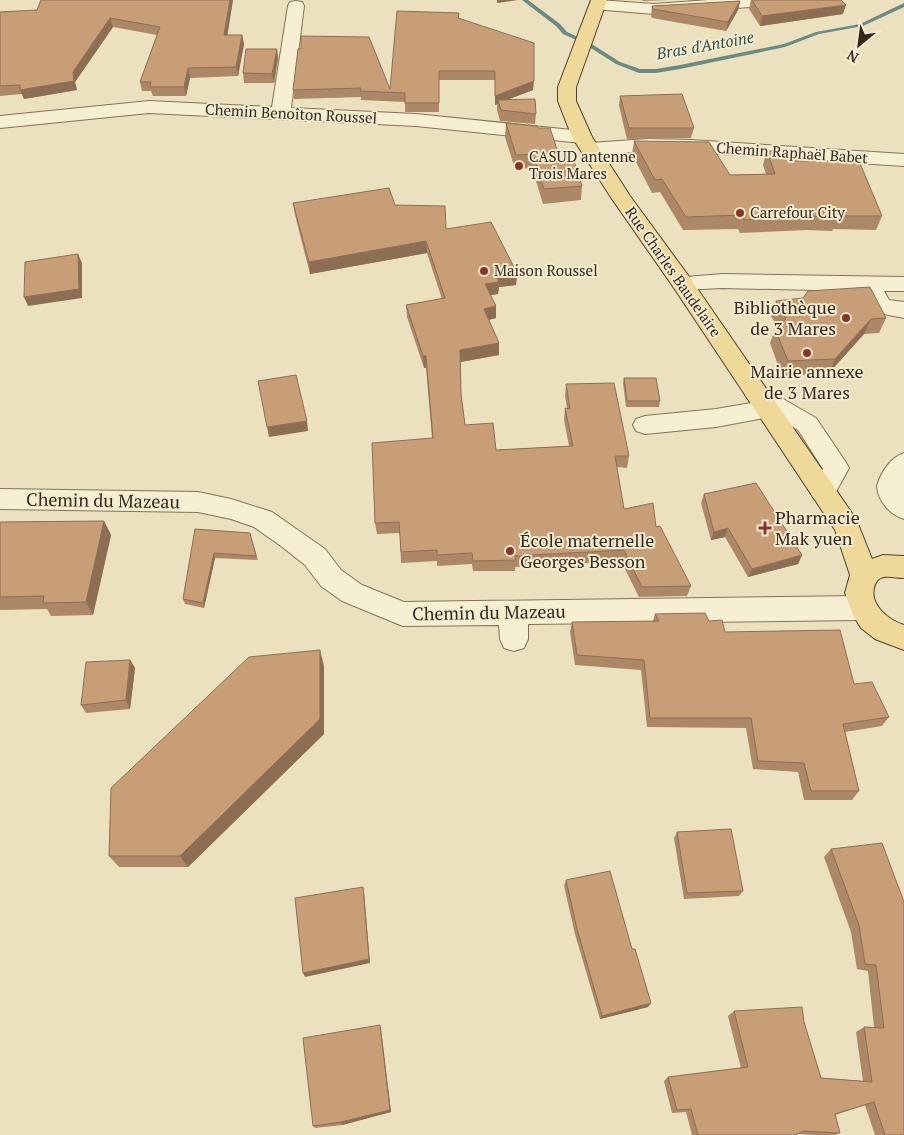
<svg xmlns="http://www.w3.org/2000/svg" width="904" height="1135" viewBox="0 0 904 1135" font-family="'PT Serif',serif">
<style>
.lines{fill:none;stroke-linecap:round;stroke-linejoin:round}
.stream{fill:#6a8b85;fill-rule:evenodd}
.minor-casing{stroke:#837259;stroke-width:2}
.major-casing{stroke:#51402d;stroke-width:2}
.minor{fill:#f7efd2;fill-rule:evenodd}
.major{fill:#eed998;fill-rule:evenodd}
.wall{fill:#ac8866}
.shaded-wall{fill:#8c6f53}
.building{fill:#c89e77;stroke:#8c6f53}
.poi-dot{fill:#90322b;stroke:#f3ebcf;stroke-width:2}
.labels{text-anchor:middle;stroke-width:4;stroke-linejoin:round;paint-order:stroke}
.far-street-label{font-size:15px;fill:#34291c;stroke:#f3ebcf}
.far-poi-label{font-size:15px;fill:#34291c;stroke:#f3ebcf;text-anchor:start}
.far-water-label{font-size:16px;font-style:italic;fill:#2c5353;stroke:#f3ebcf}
.poi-label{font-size:18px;fill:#34291c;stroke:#f3ebcf;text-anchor:start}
.street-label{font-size:18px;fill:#34291c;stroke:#f3ebcf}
</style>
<rect width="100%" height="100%" fill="#ece1bf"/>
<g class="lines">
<polygon class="stream" points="522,0 528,0 560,24 567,32 587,41 620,62 640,69 656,69 680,65 784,44 816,32 860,24 904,3 904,7 863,26 819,34 785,47 680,69 656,73 639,73 616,64 583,43 563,34 556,26"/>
<defs>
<g id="minor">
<polygon points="599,0 654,4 709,0 785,0 783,4 777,5 654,14 593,9 591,5 593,1"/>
<polygon points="296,1 302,2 304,6 291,108 416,114 582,131 589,133 592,137 589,141 582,143 416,126 149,113 0,128 0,116 149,101 272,107 288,6 290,2"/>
<polygon points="648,139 691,140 904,154 904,166 691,152 648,151 590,155 583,153 580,149 583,145 590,143"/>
<polygon points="722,274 904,277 904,291 884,291 889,300 904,302 904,318 874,312 862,291 722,288 682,290 674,288 671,283 674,278"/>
<polygon points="757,386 766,389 816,418 845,461 849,468 832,499 823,502 814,499 810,492 823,469 798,430 774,416 716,427 645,434 636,431 633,425 636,419 645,416 716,409 751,403 745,395 748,389"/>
<path d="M904,453V519C890,515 878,501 877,486C881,472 890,458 904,453Z"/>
<polygon points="0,489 198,492 231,499 272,512 325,549 341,570 362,585 404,602 861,596 871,600 875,608 871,616 861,620 528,624 528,639 524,648 514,651 504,648 500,639 499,625 403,626 393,622 342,601 321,586 305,565 281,546 254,527 231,519 198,512 0,509"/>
</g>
<path id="major" d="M591,0H607L576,87V101L592,137L630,196L690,278L856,519L872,559L883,555L904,556V578C898,578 890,576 884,577C878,578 875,583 874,588C870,606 889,620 904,625V650L875,639L861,628L853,615L845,593L850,575L835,530L674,288L612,199L572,137L558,101V87Z"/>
</defs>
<use href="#minor" class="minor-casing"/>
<use href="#major" class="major-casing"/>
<use href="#minor" class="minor"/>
<use href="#major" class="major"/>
</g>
<g class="wall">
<polygon points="41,0 233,0 227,35 242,35 244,44 238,76 190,78 186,96 153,96 151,91 142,91 140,82 157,35 113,27 75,82 77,90 24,99 22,94 0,96 0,12 37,10"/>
<polygon points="642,0 670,0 643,1"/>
<polygon points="751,0 843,14 760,26 749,9"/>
<polygon points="740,1 738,10 726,31 652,18 651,16 652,6"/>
<polygon points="459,13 459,18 533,90 509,99 536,114 535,124 500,121 497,110 497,104 495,105 495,80 439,80 439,112 405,112 405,102 361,100 361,97 294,99 293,90 298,49 390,89"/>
<polygon points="277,49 278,58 274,83 244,83 243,73"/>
<polygon points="620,96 694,128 691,138 627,139 619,106"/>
<polygon points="506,123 538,128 561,162 582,186 581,200 543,204 532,168 515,169 505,137"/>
<polygon points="634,141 730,175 766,174 763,165 767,151 796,161 882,216 876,230 833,229 832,231 807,230 740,233 738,229 683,230 660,192 652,193 632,154"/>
<polygon points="293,203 395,205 446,229 517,273 516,285 499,287 498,294 491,295 496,318 489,320 499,343 499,355 461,362 461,394 465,425 496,450 569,446 564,420 565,408 567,408 565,396 566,384 629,456 627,468 617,467 624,509 656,527 691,586 687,596 639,597 621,561 515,567 515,571 473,571 472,564 437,566 437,561 401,563 400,533 377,534 375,523 432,438 426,368 424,368 407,317 406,305 442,299 427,253 310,274 295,215"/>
<polygon points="776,301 886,318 879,333 864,334 829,373 782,376 770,343 775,329 777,327 771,316"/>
<polygon points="624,378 660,401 659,407 626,407 623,383"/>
<polygon points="704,494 802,555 798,564 748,577 725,537 711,540 701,503"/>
<polygon points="104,521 111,535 93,615 51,616 47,609 0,610 0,522"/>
<polygon points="195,529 250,533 258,560 215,558 204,608 185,604 183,599"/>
<polygon points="655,614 709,621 725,632 854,684 889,717 882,726 845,732 859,791 852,800 804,800 798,772 753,769 746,728 647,727 641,670 575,665 570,632 572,622 653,621"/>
<polygon points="130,660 135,668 130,709 86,713 81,705"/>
<polygon points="324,666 324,734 188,867 119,867 109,856"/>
<polygon points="677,832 743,891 739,896 684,899 674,838"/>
<polygon points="831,849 904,902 904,1135 875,1135 865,1105 835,1115 840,1133 835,1135 816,1135 798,1134 795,1135 692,1135 686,1112 672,1113 664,1081 668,1077 741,1068 728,1016 734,1011 804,1022 821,1078 863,1081 856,1032 864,1027 874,1027 868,971 857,969 851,932 824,857"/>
<polygon points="566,880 648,1007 600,1019 575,934 564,886"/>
<polygon points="381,1028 391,1112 342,1125 315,1128 313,1126"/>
</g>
<g class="shaded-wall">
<polygon points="230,0 233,0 226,44 224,35"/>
<polygon points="497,0 518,0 497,3"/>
<polygon points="740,1 738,10 726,31 728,22"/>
<polygon points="846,5 843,14 760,26 762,16"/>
<polygon points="110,18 113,27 75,82 77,90 24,99 20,90"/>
<polygon points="242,35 244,44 238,76 236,67"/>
<polygon points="277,49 278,58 274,83 272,74"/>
<polygon points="188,68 190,78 186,96 184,87"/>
<polygon points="534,81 533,90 499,103 498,100 498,104 495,105 495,96"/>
<polygon points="426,241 427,253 310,274 309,262"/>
<polygon points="78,254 82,263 82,298 28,306 24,297"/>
<polygon points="517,273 516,285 499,287 498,294 485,296 485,284 496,276"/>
<polygon points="496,306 496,318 484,321 484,309"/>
<polygon points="871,319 864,334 829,373 835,359"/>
<polygon points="499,343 499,355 460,362 460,350"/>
<polygon points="423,356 426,356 426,368 424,368"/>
<polygon points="307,421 308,431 269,437 267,427"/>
<polygon points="104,521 111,535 93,615 86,602"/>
<polygon points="728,528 725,537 711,540 714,532"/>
<polygon points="214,553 215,558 204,608 203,603"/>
<polygon points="802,555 798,564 748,577 752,569"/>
<polygon points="320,650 324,666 324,734 188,867 180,856"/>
<polygon points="130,660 135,668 130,709 126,700"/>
<polygon points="363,887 364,892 370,963 305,977 303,973"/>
<polygon points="651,1003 648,1007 600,1019 602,1016"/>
<polygon points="380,1025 391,1112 342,1125 341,1122"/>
</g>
<g class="building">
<polygon points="41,0 230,0 224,35 242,35 236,67 188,68 184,87 150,87 151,82 140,82 160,27 110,18 73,72 74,81 20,90 20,85 0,86 0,12 37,10"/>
<polygon points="752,0 841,0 846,5 762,16"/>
<polygon points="740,1 728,22 653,9 652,6"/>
<polygon points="397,11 459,13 458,18 534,43 534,81 495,96 495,71 439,71 439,103 405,103 405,93 360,91 361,88 293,90 298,49 301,49 301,36 369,37 390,89"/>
<polygon points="246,49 277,49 272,74 243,73"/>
<polygon points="682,94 694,128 629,128 620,96"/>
<polygon points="535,99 536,114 501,110 498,100"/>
<polygon points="506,123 537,126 538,128 550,128 561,162 574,161 582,186 544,189 533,154 516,155"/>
<polygon points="634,141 709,142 730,175 775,174 767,151 793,151 796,161 859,161 882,216 836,216 837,218 812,216 744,220 742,215 686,217 662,179 655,180"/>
<polygon points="389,188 395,205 445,206 446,229 491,222 517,273 496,276 499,282 485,284 496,306 484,309 499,343 460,350 461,394 465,425 493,423 496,450 573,446 565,408 570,409 566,384 614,383 629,456 615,456 624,509 653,503 656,527 660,526 691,586 642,587 624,550 515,556 516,560 473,561 472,553 437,555 437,550 401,552 399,522 375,523 372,443 433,438 426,356 423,356 406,305 445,298 426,241 309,262 293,203"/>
<polygon points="78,254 79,289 24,297 25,262"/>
<polygon points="870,287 886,318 871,319 835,359 788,361 775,329 786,319 776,301 803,298 808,291"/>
<polygon points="296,375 307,421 267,427 258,381"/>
<polygon points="624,378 656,378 660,401 627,401"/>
<polygon points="756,483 802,555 752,569 728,528 714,532 704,494"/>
<polygon points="104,521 86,602 43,603 44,596 0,597 0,522"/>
<polygon points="195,529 250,533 256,556 214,553 203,603 183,599"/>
<polygon points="705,613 709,621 722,620 725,632 840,630 854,684 872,682 889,717 843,724 859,791 811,791 804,763 758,761 751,718 650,718 644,660 577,655 572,622 659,621 655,614"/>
<polygon points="320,650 320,719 180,856 109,856 111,788 249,657"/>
<polygon points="130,660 126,700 81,705 86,662"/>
<polygon points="731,829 743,891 687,893 677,832"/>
<polygon points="882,843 904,902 904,1135 885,1135 874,1102 835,1114 840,1133 804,1131 795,1135 698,1135 691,1109 677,1110 668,1077 748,1067 734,1011 802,1007 804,1022 821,1078 872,1082 864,1027 884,1028 876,965 865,964 859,925 831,849"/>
<polygon points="610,871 632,949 635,949 651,1003 602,1016 577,929 566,880"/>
<polygon points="363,887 369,959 303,973 295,898"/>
<polygon points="380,1025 390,1110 341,1122 313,1126 303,1038"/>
</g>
<g class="poi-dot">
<circle cx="519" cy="166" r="5"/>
<circle cx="740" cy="213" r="5"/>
<circle cx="484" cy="271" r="5"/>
<circle cx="846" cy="318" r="5"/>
<circle cx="807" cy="353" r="5"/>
<path d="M762.5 520.5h5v5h5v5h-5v5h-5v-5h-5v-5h5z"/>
<circle cx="510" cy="551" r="5"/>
</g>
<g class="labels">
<g class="far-street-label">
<text transform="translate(291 114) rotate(3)" y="5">Chemin Benoîton Roussel</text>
<text transform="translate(792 153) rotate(4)" y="5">Chemin Raphaël Babet</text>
<text transform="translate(673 272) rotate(55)" y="5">Rue Charles Baudelaire</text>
</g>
<g class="far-poi-label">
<text x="529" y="162">CASUD antenne<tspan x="529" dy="17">Trois Mares</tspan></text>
<text x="750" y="218">Carrefour City</text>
<text x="494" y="276">Maison Roussel</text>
</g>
<g class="far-water-label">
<text transform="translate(705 45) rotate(-10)" y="6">Bras d'Antoine</text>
</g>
<g class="poi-label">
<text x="836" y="314" text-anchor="end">Bibliothèque<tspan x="836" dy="21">de 3 Mares</tspan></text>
<text x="807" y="378" text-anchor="middle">Mairie annexe<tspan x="807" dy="21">de 3 Mares</tspan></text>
<text x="775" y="524">Pharmacie<tspan x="775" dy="21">Mak yuen</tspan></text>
<text x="520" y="547">École maternelle<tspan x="520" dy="21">Georges Besson</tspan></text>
</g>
<g class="street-label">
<text transform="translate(103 501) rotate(1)" y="6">Chemin du Mazeau</text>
<text transform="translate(489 613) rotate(-1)" y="6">Chemin du Mazeau</text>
</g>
</g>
<g transform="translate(859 45) rotate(209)" stroke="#f3ebcf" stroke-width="4" paint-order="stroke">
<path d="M0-4L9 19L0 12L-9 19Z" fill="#34291c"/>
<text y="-8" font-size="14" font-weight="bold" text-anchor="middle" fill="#34291c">N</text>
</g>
</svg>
